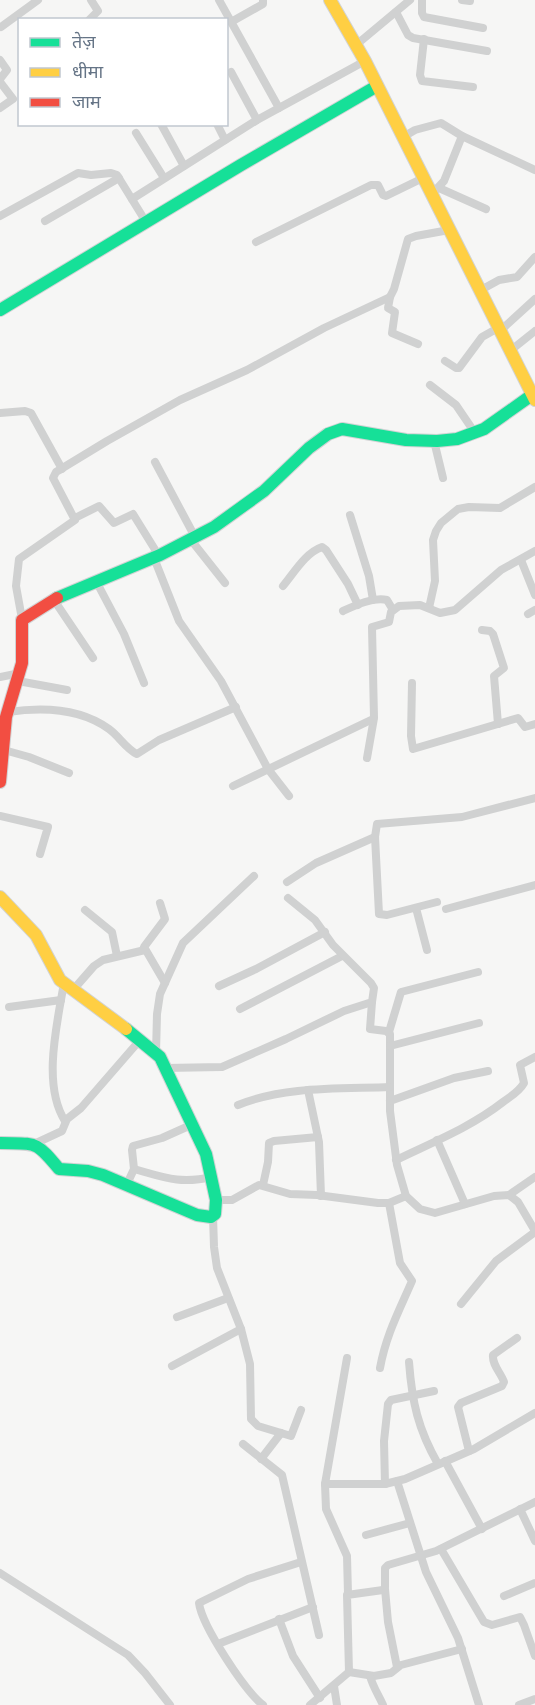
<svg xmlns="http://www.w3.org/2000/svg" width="535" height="1705" viewBox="0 0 535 1705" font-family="Lato,'Noto Sans Devanagari',sans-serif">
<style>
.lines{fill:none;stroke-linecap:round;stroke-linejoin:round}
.fast-casing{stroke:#d1d3d4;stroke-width:14}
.slow-casing{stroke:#d1d3d4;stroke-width:14}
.jam-casing{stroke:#d1d3d4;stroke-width:14}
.street{stroke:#d0d1d1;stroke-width:8}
.fast{stroke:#16e098;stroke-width:12}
.slow{stroke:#ffcf43;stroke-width:12}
.jam{stroke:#f24e42;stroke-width:12}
</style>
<rect width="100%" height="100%" fill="#f6f6f5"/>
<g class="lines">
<defs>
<g id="fast">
<polyline points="0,310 241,165 377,86"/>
<polyline points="57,598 160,555 214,527 264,491 309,448 328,434 342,429 406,440 437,441 457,439 484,429 532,395"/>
<path d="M0,1143C37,1144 35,1140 59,1169L88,1171L103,1175L197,1215L211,1217L215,1214L216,1200L206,1154L160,1057L126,1029"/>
</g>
<g id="slow">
<polyline points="330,0 365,61 535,400"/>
<polyline points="0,897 36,935 60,980 126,1029"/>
</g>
<polyline id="jam" points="0,782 6,717 22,663 22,620 57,598"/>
</defs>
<use href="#fast" class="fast-casing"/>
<use href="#slow" class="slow-casing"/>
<use href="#jam" class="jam-casing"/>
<g class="street">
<polyline points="219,0 279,108"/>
<polyline points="422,0 422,13 424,17 483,28"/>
<polyline points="462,0 470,1"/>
<polyline points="396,12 408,35 413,38 487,51"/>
<polyline points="89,20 98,11 91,0"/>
<polyline points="231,22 263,4 263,0"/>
<polyline points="1,27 38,0"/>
<polyline points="424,39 420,75 422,81 473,87"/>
<polyline points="356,45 410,0"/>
<polyline points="0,60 7,70 0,79"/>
<polyline points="231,72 257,120"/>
<polyline points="0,82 13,99 0,108"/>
<polyline points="161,124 184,166"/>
<polyline points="217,124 225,140"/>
<polyline points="136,133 164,178"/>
<polyline points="403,137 415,130 441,123 462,136 535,170"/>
<polyline points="439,188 486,209"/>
<polyline points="431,195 444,181 462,136"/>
<polyline points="132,199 257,120 365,61"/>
<polyline points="0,216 78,173 91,175 111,173 117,175 146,222"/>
<polyline points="45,221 119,178"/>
<polyline points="256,242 371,185 378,185 383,195 386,196 423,178"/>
<polyline points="479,291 499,280 517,277 535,257"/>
<polyline points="390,297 388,308 395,312 392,333 418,344"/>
<polyline points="500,331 535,299"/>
<polyline points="510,351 535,331"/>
<polyline points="445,361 456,368 459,368 482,337 498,328"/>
<polyline points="430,385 456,405 475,433"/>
<polyline points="0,413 25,411 31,413 62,469"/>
<polyline points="434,441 443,478"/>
<polyline points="155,462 195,537"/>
<polyline points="350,515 369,576 373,600"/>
<polyline points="75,518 99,506 114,523 133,514 159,556"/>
<polyline points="191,540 225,583"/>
<polyline points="154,558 179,621 221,681 268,769 289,796"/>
<polyline points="521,560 535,595"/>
<polyline points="96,581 124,634 144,683"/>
<path d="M283,586C294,573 305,553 322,547L326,550L348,584L358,605"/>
<polyline points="54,600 93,658"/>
<polyline points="429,608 435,581 433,540 436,531 441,523 458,509 469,507 500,508 535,487"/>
<path d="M343,611C356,605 373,597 387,600L393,610"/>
<polyline points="528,614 535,610"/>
<polyline points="22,619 16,586 19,559 75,520 53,478 56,472 107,441 180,400 247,370 324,328 390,297 394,289 408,239 416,236 449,230"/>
<polyline points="482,630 490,631 493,634 504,668 494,676 498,724"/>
<polyline points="0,677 20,673"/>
<polyline points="18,681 67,690"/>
<polyline points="412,683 411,736 413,749 518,718 525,727 535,724"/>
<path d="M8,712C42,707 80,708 109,729C119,736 126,749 137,754L159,740L236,707"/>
<polyline points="4,750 29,757 69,773"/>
<polyline points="367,758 374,718 372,627 389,622 391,612 399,606 420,605 440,613 455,610 501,570 535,551"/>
<polyline points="233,786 373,719"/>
<polyline points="0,816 48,827 40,854"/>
<polyline points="287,882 316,863 375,837"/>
<polyline points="437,902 387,915 379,914 375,837 377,824 462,817 535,798"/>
<polyline points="160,903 165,919 144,947 165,983"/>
<polyline points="416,908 427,950"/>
<polyline points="446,909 535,885"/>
<polyline points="85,910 112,932 117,956"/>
<path d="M64,983C57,1024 42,1085 65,1121"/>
<polyline points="219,986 256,969 325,932"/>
<polyline points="73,990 94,966 103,960 145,950"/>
<polyline points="372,1002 370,1029 386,1031 390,1034 390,1111 397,1165 406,1196 420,1209 435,1213 494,1196 509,1195 518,1202 535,1231"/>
<polyline points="9,1007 61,1000"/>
<polyline points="240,1009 342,956"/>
<polyline points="389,1032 401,992 478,972"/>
<polyline points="390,1046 479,1023"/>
<polyline points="156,1053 157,1014 160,994 183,943 254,876"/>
<polyline points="165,1068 222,1067 286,1039 344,1011 372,1002 374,988 371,983 333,945 315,920 288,898"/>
<polyline points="308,1090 319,1142 321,1196"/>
<polyline points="390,1101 454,1078 488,1071"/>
<path d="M238,1105C284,1086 340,1089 390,1087"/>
<polyline points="437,1140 465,1204"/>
<polyline points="34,1144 62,1131 67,1119 81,1108 140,1040"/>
<path d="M396,1160C433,1142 471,1127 503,1102C511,1096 519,1092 524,1083L520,1065L535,1057"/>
<path d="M134,1169C166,1178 179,1184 213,1177"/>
<polyline points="127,1184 134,1169 132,1150 133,1146 162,1138 191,1125"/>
<polyline points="263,1185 268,1162 269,1143 274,1141 318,1137"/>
<polyline points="509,1195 535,1177"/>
<polyline points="216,1200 232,1200 259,1185 290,1194 317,1195 378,1203 389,1203 406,1196"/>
<polyline points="213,1216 214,1247 217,1268 241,1329 250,1364 251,1419 258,1426 291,1436 301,1410"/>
<polyline points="461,1304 496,1261 535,1232"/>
<polyline points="177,1317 228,1298"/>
<path d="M409,1362C412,1402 418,1429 438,1464"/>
<polyline points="172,1366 241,1329"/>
<path d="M380,1368C386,1335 399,1311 412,1281L400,1263L389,1203"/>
<polyline points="243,1444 282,1475 319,1635"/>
<path d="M469,1451L458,1407L461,1403L502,1386L504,1382C501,1373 492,1365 493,1355L517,1338"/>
<polyline points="261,1459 281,1433"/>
<polyline points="445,1461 482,1529"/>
<polyline points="397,1481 426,1572 458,1638 479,1705"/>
<polyline points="325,1484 347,1358"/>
<polyline points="385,1484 384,1441 388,1404 391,1400 434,1391"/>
<polyline points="520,1509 535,1541"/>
<polyline points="366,1535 410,1523"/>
<polyline points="441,1549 484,1622 492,1625 520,1617 524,1625 535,1656"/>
<polyline points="0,1573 128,1655 145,1673 170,1705"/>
<polyline points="385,1589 388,1622 397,1667"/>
<polyline points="348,1594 347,1556 326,1509 325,1484 385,1484 405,1479 474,1449 535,1413"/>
<polyline points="504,1596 535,1583"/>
<polyline points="279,1619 293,1656 320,1698"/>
<polyline points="218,1644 313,1607"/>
<polyline points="349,1672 374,1676 391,1673 401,1665 462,1649"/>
<path d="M370,1676C373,1687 378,1694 383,1705"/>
<polyline points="334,1686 337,1705"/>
<path d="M263,1705C245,1691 202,1626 199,1603L248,1579L301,1562"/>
<polyline points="310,1705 349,1672 347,1595 383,1590 385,1587 385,1568 388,1565 436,1551 535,1502"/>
<polyline points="519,1705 535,1699"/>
</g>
<use href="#fast" class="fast"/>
<use href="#slow" class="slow"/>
<use href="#jam" class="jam"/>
</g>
<rect x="18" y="18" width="210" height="108" fill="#ffffff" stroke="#c1c7cf" stroke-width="1.5"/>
<rect x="30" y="38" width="30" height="9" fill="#16e098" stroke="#c1c7cf" stroke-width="1.5"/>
<text x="72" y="48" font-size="18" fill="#657486">तेज़</text>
<rect x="30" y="68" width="30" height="9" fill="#ffcf43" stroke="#c1c7cf" stroke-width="1.5"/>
<text x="72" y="78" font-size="18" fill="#657486">धीमा</text>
<rect x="30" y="98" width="30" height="9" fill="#f24e42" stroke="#c1c7cf" stroke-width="1.5"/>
<text x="72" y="108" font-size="18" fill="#657486">जाम</text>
</svg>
